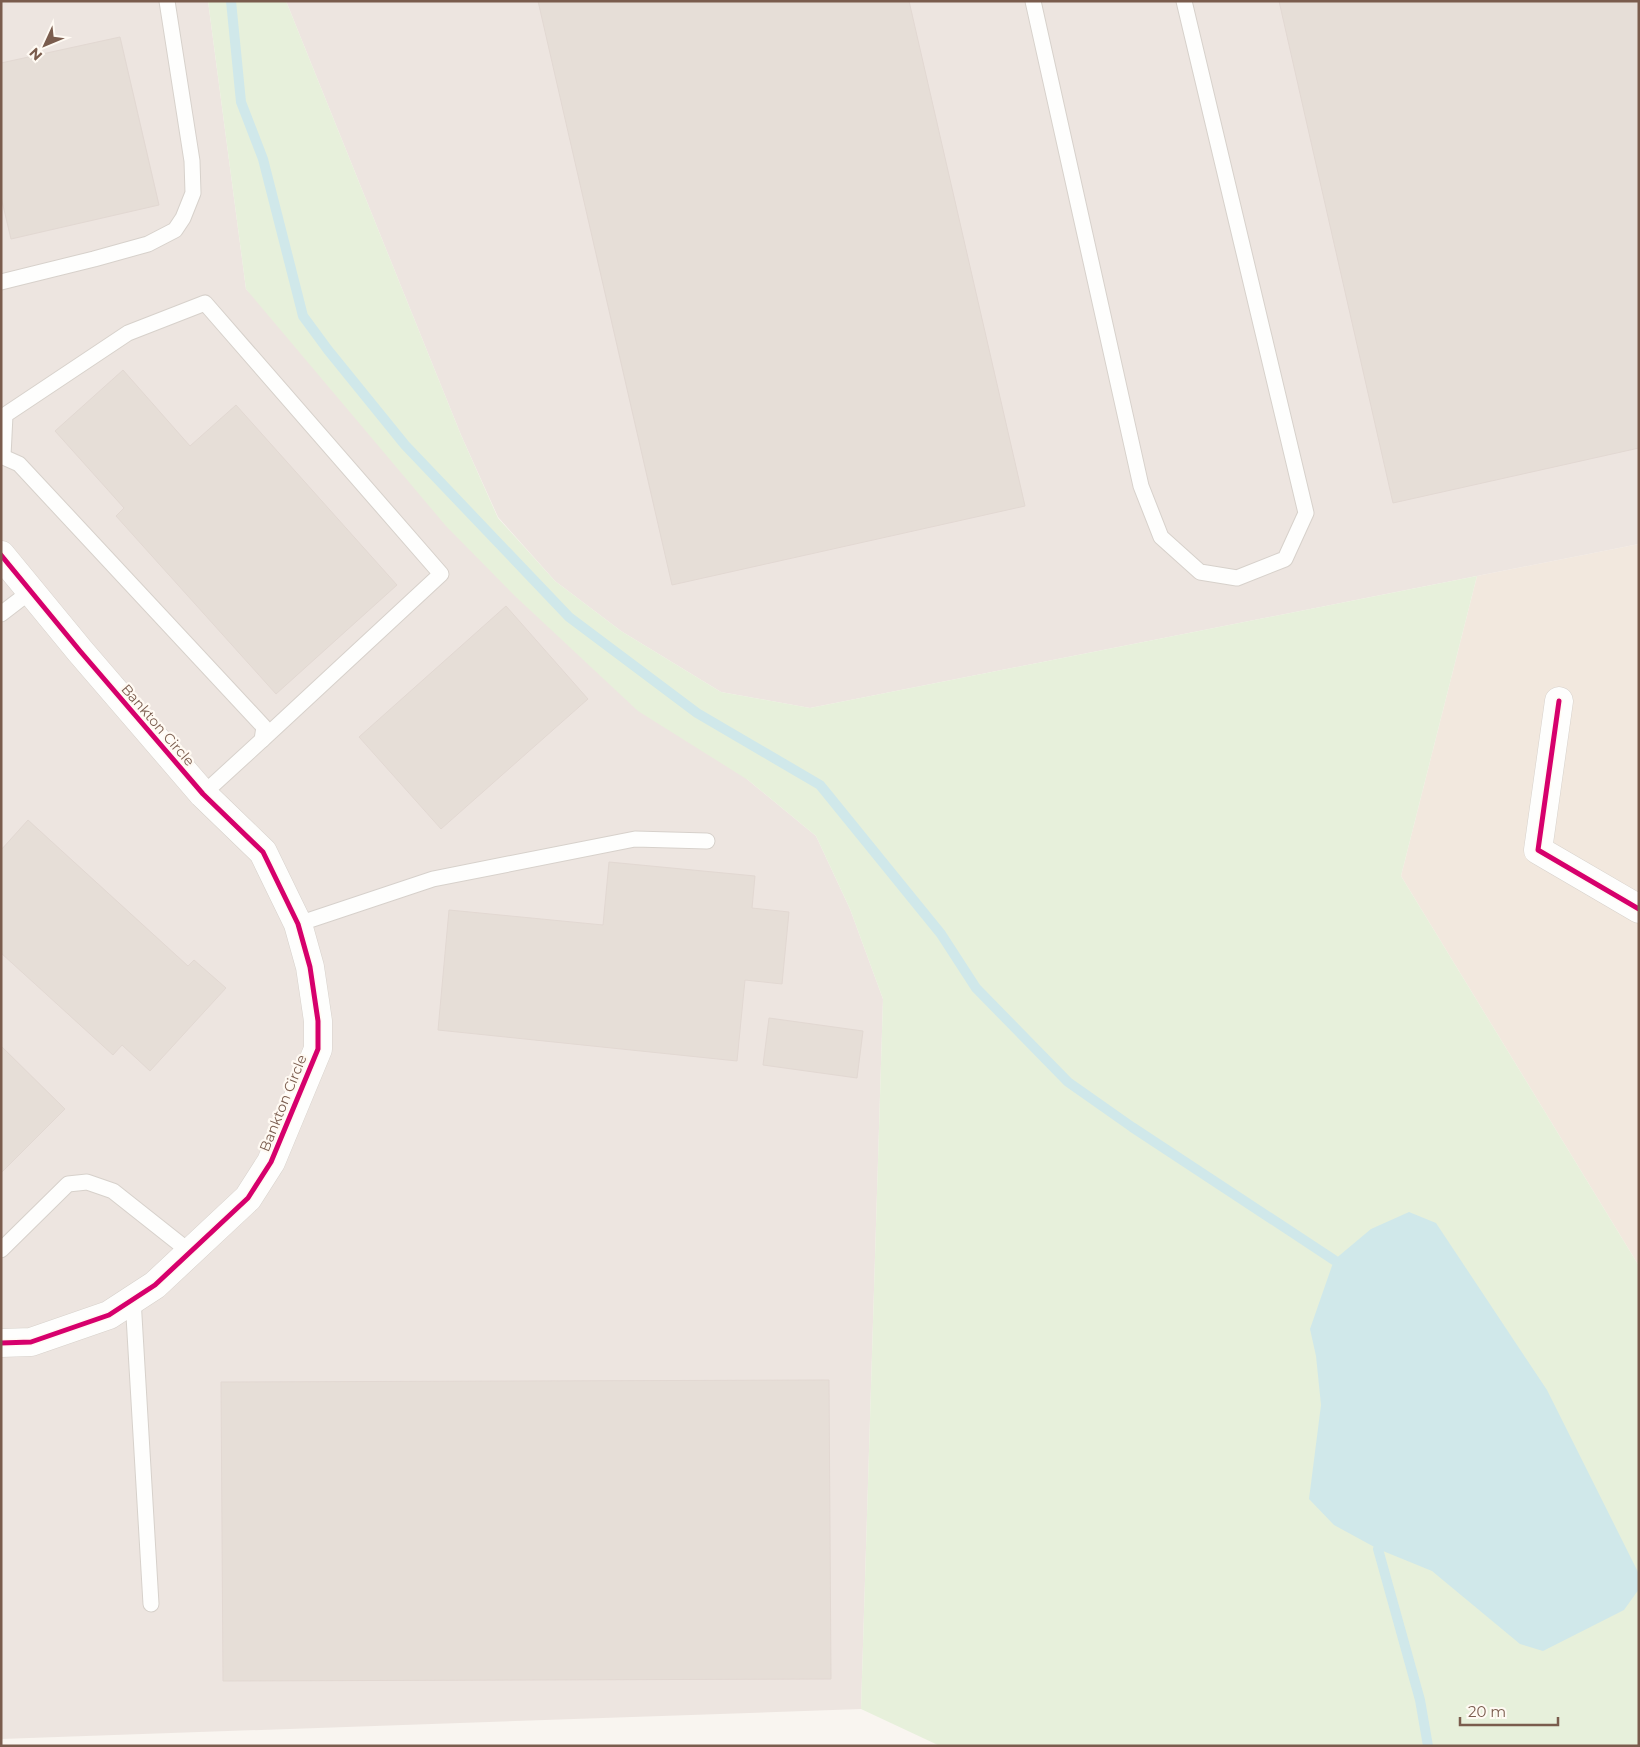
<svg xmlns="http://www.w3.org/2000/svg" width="1640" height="1747" viewBox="0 0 1640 1747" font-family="Montserrat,sans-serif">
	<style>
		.residential { fill: #f2e8de }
		.industrial { fill: #ede5e0 }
		.green { fill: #e7f0db }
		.water { fill: #d0e8ea }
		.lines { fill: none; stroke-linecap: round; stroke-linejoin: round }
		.stream { stroke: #d0e8ea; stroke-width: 10 }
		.building { fill: #e6ded7; stroke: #e2d8d2 }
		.service-casing { stroke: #d7d1cb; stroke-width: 17 }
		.minor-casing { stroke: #d7d1cb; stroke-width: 29 }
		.service { stroke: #fefefd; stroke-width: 15 }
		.minor { stroke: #fefefd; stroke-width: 28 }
		.cycleway-casing { stroke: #fffaf3; stroke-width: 8 }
		.cycleway { stroke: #d6006c; stroke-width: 5 }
		.labels { text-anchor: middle; stroke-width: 4.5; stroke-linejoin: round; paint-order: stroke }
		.street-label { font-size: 14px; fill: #7a5c4d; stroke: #fffaf3 }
	</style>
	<rect width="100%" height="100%" fill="#f9f5f0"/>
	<path class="residential" d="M 1639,544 L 1639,1266 L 1401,876 L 1477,576 Z"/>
	<g class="industrial">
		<path d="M 1,1 L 208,1 L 246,289 L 748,780 L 816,836 L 850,909 L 883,999 L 861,1709 L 1,1739 Z"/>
		<path d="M 286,1 L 1639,1 L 1639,544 L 810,708 L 721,692 L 621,631 L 555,581 L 498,517 L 461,435 Z"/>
	</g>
	<path class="green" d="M 208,1 L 286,1 L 461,435 L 498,518 L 555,581 L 621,631 L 721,692 L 810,708 L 1477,576 L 1401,876 L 1639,1266 L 1639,1746 L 940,1746 L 861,1709 L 883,999 L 850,909 L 816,836 L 748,780 L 638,711 L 515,596 L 446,526 L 246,289 Z"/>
	<path class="water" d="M 1409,1212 L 1436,1223 L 1547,1390 L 1639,1574 L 1639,1589 L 1624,1610 L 1543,1651 L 1520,1644 L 1432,1571 L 1378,1549 L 1334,1525 L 1309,1499 L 1321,1405 L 1316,1356 L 1310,1329 L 1334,1260 L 1371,1229 Z"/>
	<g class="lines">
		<g class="stream">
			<path d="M 231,1 L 241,102 L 263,159 L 303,316 L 328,350 L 405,445 L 569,617 L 697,713 L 820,785 L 941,934 L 976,988 L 1068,1082 L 1132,1127 L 1334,1260"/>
			<path d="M 1378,1549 L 1420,1700 L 1428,1746"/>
		</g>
	</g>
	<g class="building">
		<path d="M 538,1 L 909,1 L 1025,506 L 672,585 Z"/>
		<path d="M 1279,1 L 1639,1 L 1639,448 L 1393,503 Z"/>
		<path d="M 120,37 L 159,205 L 11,239 L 1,197 L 1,63 Z"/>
		<path d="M 123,370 L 190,446 L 236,405 L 397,585 L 276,694 L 116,516 L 124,508 L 55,431 Z"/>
		<path d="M 506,606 L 588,699 L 441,829 L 359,737 Z"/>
		<path d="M 28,820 L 188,966 L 194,960 L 226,988 L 150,1071 L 122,1045 L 113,1055 L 1,953 L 1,850 Z"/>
		<path d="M 609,862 L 755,876 L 752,908 L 789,912 L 782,984 L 745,980 L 737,1061 L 438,1030 L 449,910 L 603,925 Z"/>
		<path d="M 769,1018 L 863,1031 L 857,1078 L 763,1065 Z"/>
		<path d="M 1,1046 L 65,1109 L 1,1173 Z"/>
		<path d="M 829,1380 L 831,1679 L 223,1681 L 221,1382 Z"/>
	</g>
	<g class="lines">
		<defs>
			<g id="service">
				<path d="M 1033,1 L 1141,486 L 1161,537 L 1200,572 L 1237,578 L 1285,559 L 1306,513 L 1184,1"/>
				<path d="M 1,282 L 94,259 L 148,244 L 175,230 L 183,218 L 193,193 L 192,161 L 167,1"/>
				<path d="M 1,456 L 19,464 L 264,727 L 262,740 L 203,794"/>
				<path d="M 3,456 L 5,415 L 128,333 L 205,303 L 441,574 L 262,740"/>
				<path d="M 1,614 L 31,591"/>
				<path d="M 298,924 L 433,879 L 635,839 L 707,841"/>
				<path d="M 1,1250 L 68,1184 L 87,1182 L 113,1191 L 190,1252"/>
				<path d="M 133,1299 L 151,1604"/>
			</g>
			<g id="minor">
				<path d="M 1,555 L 80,651 L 203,794 L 263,852 L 298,924 L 310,967 L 318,1021 L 318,1049 L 271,1162 L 248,1198 L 155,1285 L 109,1315 L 31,1342 L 1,1343"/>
				<path d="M 1559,701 L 1538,850 L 1639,909"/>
			</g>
		</defs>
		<use href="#service" class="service-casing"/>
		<use href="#minor" class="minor-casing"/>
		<use href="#service" class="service"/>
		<use href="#minor" class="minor"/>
		<defs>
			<g id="cycleway">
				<path d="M 1,555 L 80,651 L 203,794 L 263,852 L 298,924 L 310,967 L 318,1021 L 318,1049 L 271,1162 L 248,1198 L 155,1285 L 109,1315 L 31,1342 L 1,1343"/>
				<path d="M 1559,701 L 1538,850 L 1639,909"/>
			</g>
		</defs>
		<use href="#cycleway" class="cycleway-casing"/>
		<use href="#cycleway" class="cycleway"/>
	</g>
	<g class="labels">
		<g class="street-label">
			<text transform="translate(158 725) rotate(49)" y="5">Bankton Circle</text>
			<text transform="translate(283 1103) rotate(-68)" y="5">Bankton Circle</text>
		</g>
	</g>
	<rect width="1640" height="1747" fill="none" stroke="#7a5c4d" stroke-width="5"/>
	<g transform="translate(45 45) rotate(226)" stroke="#fffaf3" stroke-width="4" paint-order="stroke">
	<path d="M0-4L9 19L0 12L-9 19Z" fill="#7a5c4d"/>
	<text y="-8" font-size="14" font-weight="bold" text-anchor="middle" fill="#7a5c4d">N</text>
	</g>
	<path d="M1460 1717v8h98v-8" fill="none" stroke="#7a5c4d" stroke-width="2.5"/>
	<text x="1468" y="1717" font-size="15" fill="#7a5c4d" stroke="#fffaf3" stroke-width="4" paint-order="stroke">20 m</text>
</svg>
